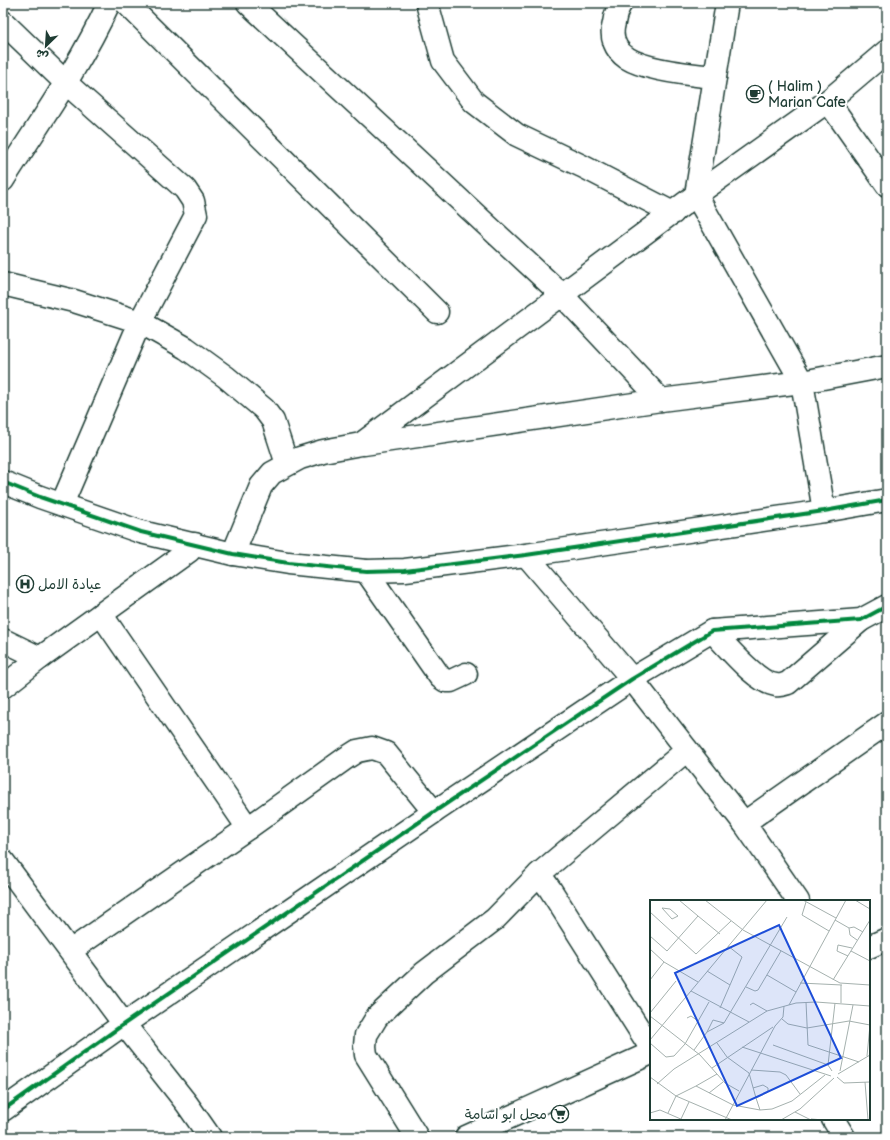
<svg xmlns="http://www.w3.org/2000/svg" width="890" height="1140" viewBox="0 0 890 1140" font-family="'Balsamiq Sans','Playpen Sans Arabic',sans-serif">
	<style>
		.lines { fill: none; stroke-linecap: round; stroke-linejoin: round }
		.street-casing { stroke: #1f3d34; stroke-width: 25 }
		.secondary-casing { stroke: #1f3d34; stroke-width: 25 }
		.street { stroke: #fff; stroke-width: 22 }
		.secondary { stroke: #fff; stroke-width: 22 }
		.cycleway-casing { stroke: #fff; stroke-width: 6 }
		.cycleway { stroke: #00873e; stroke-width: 4 }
		.labels { text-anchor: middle; stroke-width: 4; stroke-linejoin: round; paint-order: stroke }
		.poi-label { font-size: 14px; fill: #1f3d34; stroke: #fff; text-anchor: start }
		.inset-road { fill: none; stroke: #a5b1ae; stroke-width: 1 }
		.view { fill: #1d4ed8; fill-opacity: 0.15; stroke: #1d4ed8; stroke-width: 2 }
		.inset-edge { fill: none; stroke: #1f3d34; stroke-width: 2 }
	</style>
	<rect width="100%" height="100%" fill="#fff"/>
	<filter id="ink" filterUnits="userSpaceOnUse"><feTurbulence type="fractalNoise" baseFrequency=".025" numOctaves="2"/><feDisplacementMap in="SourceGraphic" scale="8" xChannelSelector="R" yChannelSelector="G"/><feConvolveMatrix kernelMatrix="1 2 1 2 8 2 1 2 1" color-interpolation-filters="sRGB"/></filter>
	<g filter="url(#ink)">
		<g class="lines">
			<defs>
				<g id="street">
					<path d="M 126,3 L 437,312"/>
					<path d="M 248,3 L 562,295 L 661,400"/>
					<path d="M 427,3 L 443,61 L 474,102 L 517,135 L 582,166 L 673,213"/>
					<path d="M 621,3 C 617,9 615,16 614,23 C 610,37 615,50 627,58 C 646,70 693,75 715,77"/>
					<path d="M 727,3 L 696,195 L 802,382 L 824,511"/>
					<path d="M 3,22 L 66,83 L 185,189 L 193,201 L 196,215 L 140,322 L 62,504"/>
					<path d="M 828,101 L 887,185"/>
					<path d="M 3,180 C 40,122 80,66 109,3"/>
					<path d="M 3,284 L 74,301 L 140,322 L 186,348 L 226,377 L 264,409 L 273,421 L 287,464"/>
					<path d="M 364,444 L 661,400 L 802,382 L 887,366"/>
					<path d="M 233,554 L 261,486 L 272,473 L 300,458 L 323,451 L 361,444 L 696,195 L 828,101 L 887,51"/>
					<path d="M 526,555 L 632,679 L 744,823 L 798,901"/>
					<path d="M 366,571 L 440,677 L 446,681 L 451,681 L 466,674"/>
					<path d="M 101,614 L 248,828"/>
					<path d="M 712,631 C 726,645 756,683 776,685 C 780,686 785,684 788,683 L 861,620"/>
					<path d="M 3,640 L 40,658"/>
					<path d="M 3,687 L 40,658 L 189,551 L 195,544"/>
					<path d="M 744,823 L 887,723"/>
					<path d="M 539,874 L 687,750"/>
					<path d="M 70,951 L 248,828 L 346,758 L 357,751 L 372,748 L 386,753 L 434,812"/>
					<path d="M 3,1110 L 124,1024 L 434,812 L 632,679 L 712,631 L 861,620 L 887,606"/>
					<path d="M 833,1119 L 844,1137"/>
					<path d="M 417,1137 L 366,1055 L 365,1046 L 366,1035 L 377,1017 L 424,973 L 495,919 L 539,874 L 550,889 L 651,1048"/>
				</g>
				<g id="secondary">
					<path d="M 3,482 L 40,497 L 141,532 L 233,554 L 288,563 L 366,571 L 405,570 L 526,555 L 824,511 L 887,500"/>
					<path d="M 3,861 L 124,1024 L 187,1104 L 210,1137"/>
					<path d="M 869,947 L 887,939"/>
					<path d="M 466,1137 L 651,1053"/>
				</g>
			</defs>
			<use href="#street" class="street-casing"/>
			<use href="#secondary" class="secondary-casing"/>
			<use href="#street" class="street"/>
			<use href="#secondary" class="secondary"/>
			<defs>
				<g id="cycleway">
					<path d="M 3,482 L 40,497 L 141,532 L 233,554 L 288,563 L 366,571 L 405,570 L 526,555 L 824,511 L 887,500"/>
					<path d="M 3,1110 L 124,1024 L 434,812 L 632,679 L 712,631 L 861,620 L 887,606"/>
				</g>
			</defs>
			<use href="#cycleway" class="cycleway-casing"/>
			<use href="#cycleway" class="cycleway"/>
		</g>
	</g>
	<defs>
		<symbol id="cafe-ring" viewBox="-11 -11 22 22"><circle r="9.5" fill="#fff" stroke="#1f3d34" stroke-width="1.5"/><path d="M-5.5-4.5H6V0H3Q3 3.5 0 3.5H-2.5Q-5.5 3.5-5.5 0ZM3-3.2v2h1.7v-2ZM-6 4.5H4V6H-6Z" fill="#1f3d34"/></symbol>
		<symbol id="hospital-ring" viewBox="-11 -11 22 22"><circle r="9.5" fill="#fff" stroke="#1f3d34" stroke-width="1.5"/><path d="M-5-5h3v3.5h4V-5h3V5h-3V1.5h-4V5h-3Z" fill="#1f3d34"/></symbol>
		<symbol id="supermarket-ring" viewBox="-11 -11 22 22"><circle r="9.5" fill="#fff" stroke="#1f3d34" stroke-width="1.5"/><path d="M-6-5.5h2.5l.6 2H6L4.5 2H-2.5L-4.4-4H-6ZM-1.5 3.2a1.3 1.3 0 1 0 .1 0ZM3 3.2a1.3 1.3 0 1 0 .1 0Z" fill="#1f3d34"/></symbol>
	</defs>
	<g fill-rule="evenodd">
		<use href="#cafe-ring" x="745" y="84" width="20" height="20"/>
		<use href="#hospital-ring" x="15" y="574" width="20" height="20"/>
		<use href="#supermarket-ring" x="550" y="1104" width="20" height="20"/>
	</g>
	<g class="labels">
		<g class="poi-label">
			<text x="768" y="91">( Halim )<tspan x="768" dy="16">Marian Cafe</tspan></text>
			<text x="38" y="589">عيادة الامل</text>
			<text x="547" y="1119" text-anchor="end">محل ابو اسامة</text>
		</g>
	</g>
	<g transform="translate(650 900)">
		<rect width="220" height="220" fill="#fff"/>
		<path class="inset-road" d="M 29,0 L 48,16M 55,0 L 93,30 L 190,83 L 220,85M 153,0 L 186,18M 205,0 L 220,9M 156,2 L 152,15 L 179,31M 12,8 L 20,9 L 28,16 L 22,19 ZM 0,12 L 46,54 L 81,21M 185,20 L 199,28M 0,36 L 17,51 L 48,16 L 70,34M 207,40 L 200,35 L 199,28 L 204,27 L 213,32M 0,49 L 14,62 L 48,82M 201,51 L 220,61M 198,56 L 187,51 L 188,45 L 202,48M 57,71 L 80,85 L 92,57 L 78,46M 117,75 L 146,92M 0,80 L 14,62M 183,80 L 220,20M 150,83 L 192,85M 96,87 L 105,91 L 108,90 L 131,51M 41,91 L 99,122M 156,102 L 158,145 L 209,162M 191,103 L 191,85M 100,105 L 103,103 L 117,111M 139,105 L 196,0M 70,108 L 80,85M 0,113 L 26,81M 0,116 L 50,155 L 75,183 L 89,191M 37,118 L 41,116 L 48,121M 132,119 L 138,124 L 157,128 L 199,121 L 220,125M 57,132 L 63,120 L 74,123M 0,140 L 117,0M 0,143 L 16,157 L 24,156 L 35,144 L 59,102M 67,143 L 77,157 L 99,173 L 106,198M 123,145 L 178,165 L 182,171M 92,147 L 181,176M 44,150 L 57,132 L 74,123 L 137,17M 217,156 L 220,125M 178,165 L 185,103M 62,168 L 123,127M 101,170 L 130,172 L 136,175 L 150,194M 190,171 L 203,105M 188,174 L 220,155M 0,177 L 26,196 L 82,220M 187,177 L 194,183 L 220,182M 215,182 L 218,220M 7,184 L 24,169 L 117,111 L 146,103 L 166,102 L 220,106M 46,186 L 67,174M 103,188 L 113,185 L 118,188 L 118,192 L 106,198 L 110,210M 59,193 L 73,182M 145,212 L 161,220M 0,213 L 10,210 L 33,220M 18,213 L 26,196 L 46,186 L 83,205 L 110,210 L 122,209 L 142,201 L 175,175M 31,219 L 39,202M 161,219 L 174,220M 75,220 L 125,126 L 133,117 L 134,106M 131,220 L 150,209 L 184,178"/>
		<path class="view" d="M 129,25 L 191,158 L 87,206 L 25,73 Z"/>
		<rect width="220" height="220" class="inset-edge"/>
	</g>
	<rect width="890" height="1140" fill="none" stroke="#fff" stroke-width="16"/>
	<rect x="8" y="8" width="874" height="1124" fill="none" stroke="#1f3d34" stroke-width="1.5" filter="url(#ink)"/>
	<g transform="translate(46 46) rotate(205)" stroke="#ffffff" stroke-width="3" paint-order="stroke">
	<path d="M0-3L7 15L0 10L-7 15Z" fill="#1f3d34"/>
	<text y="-6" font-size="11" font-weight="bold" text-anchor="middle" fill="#1f3d34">ش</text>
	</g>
</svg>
